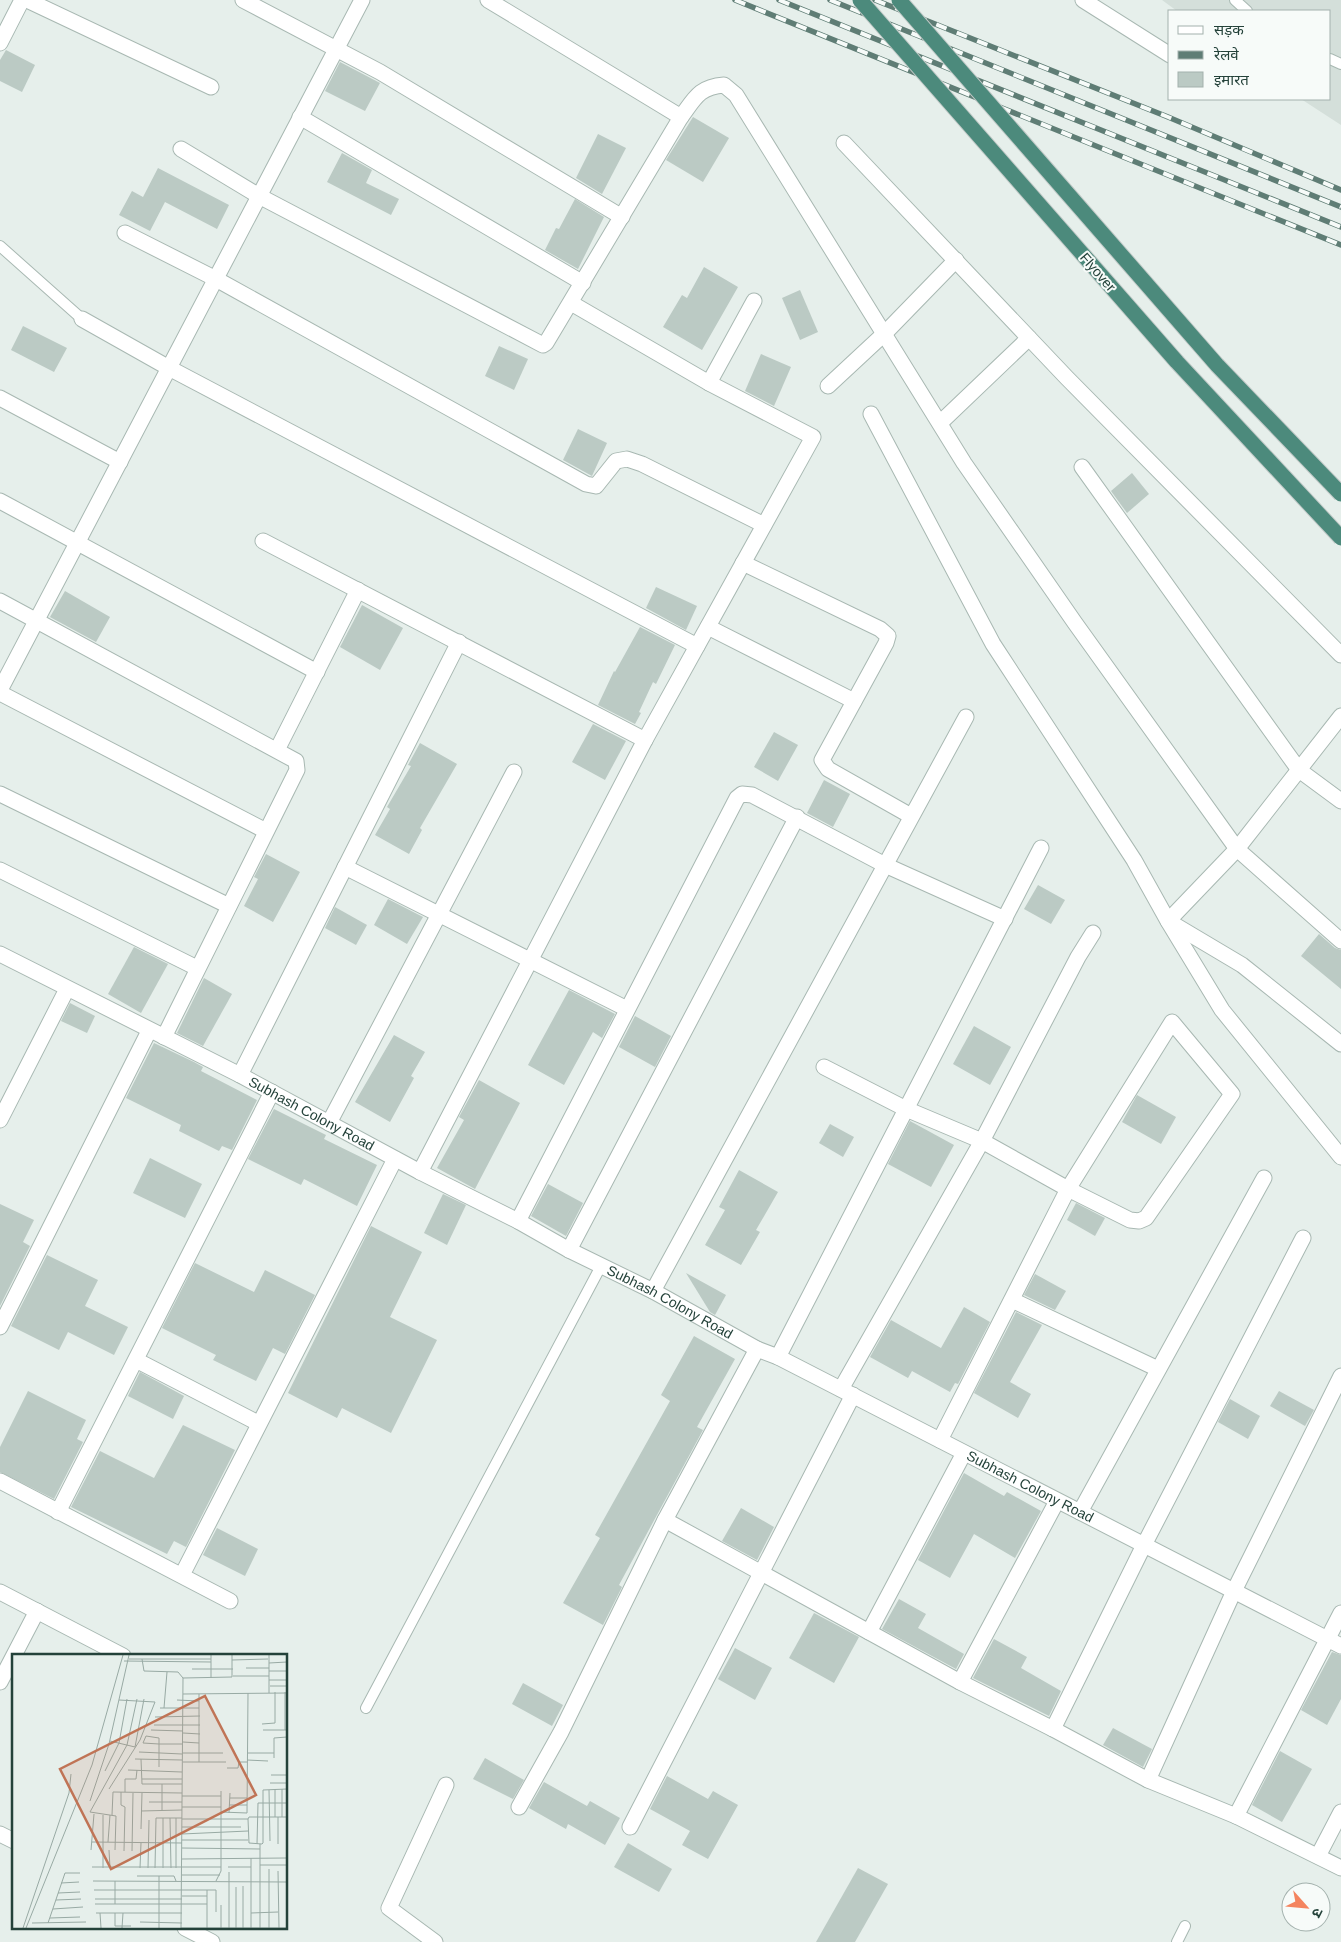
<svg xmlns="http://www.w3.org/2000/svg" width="1341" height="1942" viewBox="0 0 1341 1942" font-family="Arial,'Noto Sans Devanagari',sans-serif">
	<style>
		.built { fill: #d4dfda }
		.building { fill: #bbcac4 }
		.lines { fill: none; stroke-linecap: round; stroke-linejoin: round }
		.service-casing { stroke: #a8b8b2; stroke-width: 12 }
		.minor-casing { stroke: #a8b8b2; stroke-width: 17 }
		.service { stroke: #fff; stroke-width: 10 }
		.minor { stroke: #fff; stroke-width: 15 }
		.rail-casing { stroke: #5f7d75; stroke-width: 5.5 }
		.rail { stroke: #f7fbf9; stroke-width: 4; stroke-dasharray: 11; stroke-linecap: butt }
		.trunk-bridge-casing { stroke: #c2cac8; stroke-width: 17; stroke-linecap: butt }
		.trunk-bridge { stroke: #4c8a7c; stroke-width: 15 }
		.labels { text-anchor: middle; stroke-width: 4; stroke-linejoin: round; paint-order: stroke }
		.street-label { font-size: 14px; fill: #24423a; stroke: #f7fbf9 }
		.inset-road { fill: none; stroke: #98aaa4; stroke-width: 1 }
		.view { fill: #c07456; fill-opacity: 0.15; stroke: #c07456; stroke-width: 2.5 }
		.inset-edge { fill: none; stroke: #24423a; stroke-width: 2.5 }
	</style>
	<rect width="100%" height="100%" fill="#e6efeb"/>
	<path class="built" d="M 1162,0 L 1341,0 L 1341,125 L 1301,99 L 1330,99 L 1330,11 L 1177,11 Z"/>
	<g class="building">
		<path d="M 6,50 L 35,65 L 22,92 L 0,81 L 0,60 Z"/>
		<path d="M 340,62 L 380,83 L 365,111 L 325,91 Z"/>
		<path d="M 693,117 L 729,138 L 703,182 L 666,160 Z"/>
		<path d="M 598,134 L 626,148 L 602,194 L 576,178 Z"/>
		<path d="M 342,153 L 372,170 L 366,183 L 399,199 L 391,215 L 327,182 Z"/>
		<path d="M 158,168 L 229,205 L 217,229 L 165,202 L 150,231 L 119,215 L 132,191 L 143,197 Z"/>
		<path d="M 575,199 L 604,217 L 578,269 L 545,250 L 556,228 L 559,229 Z"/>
		<path d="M 704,267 L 738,287 L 702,350 L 663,327 L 682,295 L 687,298 Z"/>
		<path d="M 800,290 L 818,332 L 800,340 L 782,298 Z"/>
		<path d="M 23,326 L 67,348 L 54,372 L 11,350 Z"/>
		<path d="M 499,346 L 528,359 L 514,390 L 485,376 Z"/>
		<path d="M 761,354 L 791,367 L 774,406 L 745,391 Z"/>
		<path d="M 578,429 L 607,443 L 592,476 L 563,460 Z"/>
		<path d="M 1132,473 L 1149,494 L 1127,513 L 1111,491 Z"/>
		<path d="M 656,587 L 697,606 L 686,630 L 646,608 Z"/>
		<path d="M 65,591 L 110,617 L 96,642 L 50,617 Z"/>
		<path d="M 362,605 L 403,628 L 380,670 L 340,647 Z"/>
		<path d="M 640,627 L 675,645 L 656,684 L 653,682 L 639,712 L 641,713 L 635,724 L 598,705 L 614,671 L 615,672 Z"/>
		<path d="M 593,724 L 626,741 L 605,780 L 572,762 Z"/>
		<path d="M 774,732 L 798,745 L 778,781 L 754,767 Z"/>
		<path d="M 420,743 L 457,764 L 420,828 L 422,830 L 409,854 L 375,835 L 390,809 L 387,807 L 411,766 L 408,765 Z"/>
		<path d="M 824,780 L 850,794 L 833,827 L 807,813 Z"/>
		<path d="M 266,854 L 300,872 L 273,922 L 244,906 L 258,879 L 254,877 Z"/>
		<path d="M 1038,885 L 1065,900 L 1051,924 L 1024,909 Z"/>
		<path d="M 388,899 L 423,917 L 407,944 L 374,925 Z"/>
		<path d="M 335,907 L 367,925 L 356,945 L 325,928 Z"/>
		<path d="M 1319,934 L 1335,948 L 1341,950 L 1341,989 L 1301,956 Z"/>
		<path d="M 134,947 L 168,964 L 141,1013 L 108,994 Z"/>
		<path d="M 204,978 L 232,994 L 203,1046 L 177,1033 Z"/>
		<path d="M 569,990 L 615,1014 L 602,1038 L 593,1032 L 564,1085 L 528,1065 Z"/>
		<path d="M 70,1003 L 95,1016 L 87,1033 L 61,1021 Z"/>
		<path d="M 635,1016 L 671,1036 L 655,1067 L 619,1047 Z"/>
		<path d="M 974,1026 L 1011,1047 L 990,1085 L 953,1064 Z"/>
		<path d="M 394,1035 L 425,1052 L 411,1076 L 414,1078 L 390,1122 L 355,1102 Z"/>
		<path d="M 154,1043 L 194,1062 L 203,1067 L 201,1071 L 257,1100 L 232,1150 L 222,1146 L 219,1151 L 179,1131 L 181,1125 L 126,1098 Z"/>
		<path d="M 479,1080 L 520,1103 L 475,1189 L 437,1168 L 464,1120 L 459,1117 Z"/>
		<path d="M 1137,1095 L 1176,1117 L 1161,1144 L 1122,1122 Z"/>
		<path d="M 274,1109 L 326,1135 L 324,1139 L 377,1165 L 357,1206 L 304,1179 L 301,1185 L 248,1159 Z"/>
		<path d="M 910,1121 L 954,1145 L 931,1187 L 888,1164 Z"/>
		<path d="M 830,1124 L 854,1137 L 843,1157 L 819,1143 Z"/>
		<path d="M 150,1158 L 202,1184 L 185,1218 L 133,1193 Z"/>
		<path d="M 739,1170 L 778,1192 L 756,1230 L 760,1232 L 741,1265 L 705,1245 L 725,1210 L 719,1207 Z"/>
		<path d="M 548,1184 L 583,1203 L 566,1236 L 531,1216 Z"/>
		<path d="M 443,1194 L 466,1205 L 447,1245 L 424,1233 Z"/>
		<path d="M 1076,1203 L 1105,1218 L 1095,1236 L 1067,1220 Z"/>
		<path d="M 0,1204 L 34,1220 L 23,1242 L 30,1246 L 0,1306 Z"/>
		<path d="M 371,1226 L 422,1252 L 390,1317 L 437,1340 L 391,1433 L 342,1408 L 337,1418 L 288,1393 Z"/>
		<path d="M 47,1255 L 98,1280 L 85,1306 L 128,1327 L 114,1355 L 68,1332 L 59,1350 L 11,1326 Z"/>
		<path d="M 195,1263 L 254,1292 L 265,1270 L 315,1295 L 285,1354 L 273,1348 L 256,1381 L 213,1360 L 216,1355 L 162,1328 Z"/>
		<path d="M 686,1273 L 726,1295 L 715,1315 L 710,1312 Z"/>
		<path d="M 1035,1274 L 1066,1291 L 1055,1310 L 1024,1295 Z"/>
		<path d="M 964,1307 L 990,1322 L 958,1384 L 955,1383 L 950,1392 L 912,1371 L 908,1378 L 870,1357 L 891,1320 L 941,1348 Z"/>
		<path d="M 1016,1312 L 1042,1325 L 1010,1382 L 1031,1394 L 1018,1418 L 974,1393 Z"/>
		<path d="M 694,1336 L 735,1359 L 697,1427 L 703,1430 L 619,1585 L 622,1587 L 603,1625 L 563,1603 L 600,1538 L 595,1535 L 670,1401 L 661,1395 Z"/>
		<path d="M 140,1372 L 184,1396 L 173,1419 L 128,1396 Z"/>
		<path d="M 28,1391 L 86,1420 L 77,1439 L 83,1442 L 54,1499 L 0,1472 L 0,1447 Z"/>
		<path d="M 1279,1391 L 1314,1410 L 1305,1426 L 1270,1406 Z"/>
		<path d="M 1230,1399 L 1260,1416 L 1248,1439 L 1218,1422 Z"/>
		<path d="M 183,1425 L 235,1450 L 186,1547 L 174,1541 L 167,1554 L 71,1507 L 100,1451 L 154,1478 Z"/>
		<path d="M 964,1473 L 1004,1496 L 1007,1492 L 1041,1511 L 1015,1558 L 974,1534 L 950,1578 L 918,1560 Z"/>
		<path d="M 741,1508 L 774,1527 L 757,1560 L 722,1541 Z"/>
		<path d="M 217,1528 L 258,1549 L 245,1576 L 203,1555 Z"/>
		<path d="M 899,1599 L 926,1614 L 918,1628 L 964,1654 L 956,1669 L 882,1629 Z"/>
		<path d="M 814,1613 L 859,1637 L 834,1683 L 789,1658 Z"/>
		<path d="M 994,1639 L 1027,1657 L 1021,1668 L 1061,1691 L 1049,1716 L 973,1678 Z"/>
		<path d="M 735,1648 L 772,1668 L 755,1700 L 718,1679 Z"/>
		<path d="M 1332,1652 L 1341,1655 L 1341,1699 L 1327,1725 L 1301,1710 Z"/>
		<path d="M 523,1683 L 563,1705 L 552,1726 L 512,1704 Z"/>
		<path d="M 1113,1728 L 1152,1749 L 1143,1767 L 1103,1745 Z"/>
		<path d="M 1280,1751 L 1312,1769 L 1282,1822 L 1252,1805 Z"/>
		<path d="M 485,1758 L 524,1780 L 513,1799 L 473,1779 Z"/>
		<path d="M 667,1776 L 708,1799 L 713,1791 L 738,1805 L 708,1859 L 682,1845 L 690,1831 L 650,1809 Z"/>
		<path d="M 544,1782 L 587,1806 L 590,1801 L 620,1818 L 605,1845 L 568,1824 L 566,1829 L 529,1808 Z"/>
		<path d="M 628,1843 L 672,1869 L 659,1892 L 614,1867 Z"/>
		<path d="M 858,1868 L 888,1884 L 855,1942 L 816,1942 Z"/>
	</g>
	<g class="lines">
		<defs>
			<g id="service">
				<path d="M 1235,0 L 1247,11"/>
				<path d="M 1330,59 L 1341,64"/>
				<path d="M 0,246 L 82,319"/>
				<path d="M 366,1708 L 601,1266"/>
				<path d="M 1177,1942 L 1185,1926"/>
			</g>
			<g id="minor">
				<path d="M 27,0 L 211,87"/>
				<path d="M 243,0 L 380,72 L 622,217"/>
				<path d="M 488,0 L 681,117"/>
				<path d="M 1083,0 L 1170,55"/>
				<path d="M 0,43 L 22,0"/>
				<path d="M 300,117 L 583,283"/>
				<path d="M 844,143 L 1067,378 L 1341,655"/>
				<path d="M 181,149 L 259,196 L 543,345 L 546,343 L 681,117 C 695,98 699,87 724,85 L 736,95 L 964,463 L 1075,623 L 1237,849 L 1341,941"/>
				<path d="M 125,233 L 216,279 L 586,484 L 596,486 L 616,461 L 627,459 L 642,464 L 764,525"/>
				<path d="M 82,319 L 169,368 L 697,646"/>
				<path d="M 709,383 L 754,301"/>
				<path d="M 828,386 L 885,333 L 956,260"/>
				<path d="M 0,398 L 120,462"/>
				<path d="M 871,414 L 993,644 L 1134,860 L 1168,921 L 1222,1010 L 1341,1157"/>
				<path d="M 940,423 L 1029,338"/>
				<path d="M 1082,467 L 1299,770 L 1341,801"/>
				<path d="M 0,501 L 317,672"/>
				<path d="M 263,541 L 645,740"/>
				<path d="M 743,563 L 880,629 L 888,636 L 886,643 L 822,760 L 828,769 L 911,816"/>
				<path d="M 0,601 L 296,761 L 297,770 L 164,1037"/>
				<path d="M 708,627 L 854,701"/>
				<path d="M 0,690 L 362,0"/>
				<path d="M 0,693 L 266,831"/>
				<path d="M 1341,716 L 1237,849 L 1168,921 L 1242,965 L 1341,1044"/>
				<path d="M 277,750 L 358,590"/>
				<path d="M 0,794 L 229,906"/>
				<path d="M 345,867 L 627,1009"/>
				<path d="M 0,870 L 197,968"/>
				<path id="s1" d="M 0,954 L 240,1075 L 420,1172 L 518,1221 L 569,1250 L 653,1291 L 757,1349 L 778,1357 L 1341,1646"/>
				<path d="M 824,1067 L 906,1109 L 982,1141 L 1068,1189 L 1130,1220 L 1139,1221 L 1146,1218 L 1232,1094 L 1172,1022 L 1068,1189 L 940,1440"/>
				<path d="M 240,1075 L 459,642"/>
				<path d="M 0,1120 L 67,989"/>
				<path d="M 329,1123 L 514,772"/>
				<path d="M 420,1172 L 645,740 L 813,437 L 709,383 L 571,303"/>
				<path d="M 518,1221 L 737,798 L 742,794 L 752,795 L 885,865 L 1005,919"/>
				<path d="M 569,1250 L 797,817"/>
				<path d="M 653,1291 L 966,717"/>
				<path d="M 1012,1300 L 1158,1369"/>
				<path d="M 0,1327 L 149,1031"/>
				<path d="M 778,1357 L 1041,848"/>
				<path d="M 136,1360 L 258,1423"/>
				<path d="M 841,1389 L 982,1141 L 1078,957 L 1093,933"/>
				<path d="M 0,1481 L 230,1601"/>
				<path d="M 58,1512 L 272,1092"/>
				<path d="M 1080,1512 L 1264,1178"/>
				<path d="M 665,1520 L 960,1682 L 1053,1729 L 1148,1780 L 1236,1816 L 1341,1868"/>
				<path d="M 182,1575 L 395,1159"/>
				<path d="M 0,1592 L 123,1656"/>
				<path d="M 869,1632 L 964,1453"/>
				<path d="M 0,1682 L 37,1611"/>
				<path d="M 960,1682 L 1057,1501"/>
				<path d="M 1053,1729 L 1144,1545 L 1303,1238"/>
				<path d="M 1148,1780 L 1234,1591 L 1341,1376"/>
				<path d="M 519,1807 L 561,1732 L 665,1520 L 757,1349"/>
				<path d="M 1236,1816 L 1341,1613"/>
				<path d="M 630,1827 L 853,1395"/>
				<path d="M 0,1834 L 14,1841"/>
				<path d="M 1318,1856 L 1341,1812"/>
				<path d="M 185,1928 L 212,1942"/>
				<path d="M 435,1942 L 389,1908 L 446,1785"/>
			</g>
		</defs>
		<use href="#service" class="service-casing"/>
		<use href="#minor" class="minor-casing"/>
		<use href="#service" class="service"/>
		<use href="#minor" class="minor"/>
		<defs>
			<g id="rail">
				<path d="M 735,0 L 1341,245"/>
				<path d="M 779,0 L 1341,227"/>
				<path d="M 830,0 L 1341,207"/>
				<path d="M 875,0 L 1168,117 L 1341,190"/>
			</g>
		</defs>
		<use href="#rail" class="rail-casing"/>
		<use href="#rail" class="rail"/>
		<defs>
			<g id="trunk-bridge">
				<path d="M 860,0 L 1177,362 L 1341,538"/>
				<path d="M 899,0 L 1217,365 L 1341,494"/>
			</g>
		</defs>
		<use href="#trunk-bridge" class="trunk-bridge-casing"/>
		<use href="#trunk-bridge" class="trunk-bridge"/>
	</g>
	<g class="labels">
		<g class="street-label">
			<text transform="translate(1098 272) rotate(49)" y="5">Flyover</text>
			<text dy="5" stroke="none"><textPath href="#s1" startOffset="350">Subhash Colony Road</textPath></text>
			<text dy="5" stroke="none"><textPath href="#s1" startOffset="755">Subhash Colony Road</textPath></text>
			<text dy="5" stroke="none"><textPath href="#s1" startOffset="1160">Subhash Colony Road</textPath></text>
		</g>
	</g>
	<g transform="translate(12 1654)">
		<rect width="275" height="275" fill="#e6efeb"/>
		<path class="inset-road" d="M 199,1 L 199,24M 257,1 L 257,39M 117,5 L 199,5M 130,5 L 132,17 L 166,18 L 171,24 L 169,274M 220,6 L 256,5M 112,7 L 199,8M 257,9 L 275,8M 234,14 L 257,14M 180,15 L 221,15M 257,17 L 275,17M 221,22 L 257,22M 171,24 L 220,23 L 220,1M 257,26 L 275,26M 258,32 L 275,32M 273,38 L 273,76M 171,40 L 275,39M 165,46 L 187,47M 148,54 L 187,54M 152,54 L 155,18M 143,63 L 188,62M 250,70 L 263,69 L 263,38M 142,71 L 188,71M 139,76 L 171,77M 251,76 L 275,76M 171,79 L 188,80M 98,87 L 123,93 L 132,45M 171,88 L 187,89M 127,98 L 170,100M 170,99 L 211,99M 236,99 L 262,99M 262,104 L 262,84 L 275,83M 123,105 L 170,106M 129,105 L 130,130 L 170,130M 235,106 L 256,107M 171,108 L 214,108M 187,108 L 187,40M 147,113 L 147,84 L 134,82 L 131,89 L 147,90 L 170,90M 215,114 L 226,114 L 227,108 L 235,108M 116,116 L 170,118M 93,117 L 107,89 L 115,45M 259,121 L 275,121M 130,125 L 170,125M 258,129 L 275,129M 150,130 L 150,156M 97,135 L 128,86 L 143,48 L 107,46M 270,135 L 270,163M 275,135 L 251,136 L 251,189 L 250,190 L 237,189 L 236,165 L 237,163 L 275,163 L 275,222M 257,136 L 258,187M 109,138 L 109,151 L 113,153 L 112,197M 113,138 L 113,125 L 124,125 L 125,116M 170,142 L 209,142M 218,144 L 235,144M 78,147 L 97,90 L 117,1M 137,148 L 170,148M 217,151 L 235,151M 170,153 L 209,153M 129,157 L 170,156M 209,158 L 235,159 L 236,39M 217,159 L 218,139M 100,161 L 101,138 L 170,139M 263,163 L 263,135M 158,164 L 159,214M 164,164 L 164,214M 170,165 L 236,165M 170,173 L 229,173M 129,175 L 130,139M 170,180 L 236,177M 170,186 L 236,186M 80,188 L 170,189M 96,188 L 98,161M 245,190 L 246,149 L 275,149M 266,190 L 266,163M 170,194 L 248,195M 79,196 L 82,160M 97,196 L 98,214M 103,196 L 104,162 L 78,158 L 115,91 L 125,45M 120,197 L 121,139M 170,205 L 274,204M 248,211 L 274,211M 80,213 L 209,213M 216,213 L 239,213M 91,214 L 91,161M 128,214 L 129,189M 136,214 L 137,166M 143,214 L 144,164 L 170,164M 151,214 L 151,164M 257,215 L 257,274M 266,217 L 267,274M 217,218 L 217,274M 170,221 L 208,221M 125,222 L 162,222 L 164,227M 81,227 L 275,228M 204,227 L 209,217 L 209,137M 49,229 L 67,228M 224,233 L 224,274M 82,236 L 204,236 L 204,258M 46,239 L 68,238M 170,242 L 195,242M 83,245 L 170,245M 44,246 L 69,245M 83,250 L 195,250M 103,250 L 103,227M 209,251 L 209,274M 41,255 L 71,253M 84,259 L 170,259M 88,259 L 89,274M 103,259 L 103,272 L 119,272M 239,259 L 266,258M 38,264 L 68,263M 128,268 L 170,269M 20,269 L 74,268M 36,269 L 53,219 L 68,219M 11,274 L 57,139 L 59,120M 14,274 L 80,111 L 111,1M 110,274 L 111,259M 147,274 L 147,222M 169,274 L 275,274M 195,274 L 195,236M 231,274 L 231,232M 239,274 L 239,204M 248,274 L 248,190"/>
		<path class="view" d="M 193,42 L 244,141 L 99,215 L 48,115 Z"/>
		<rect width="275" height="275" class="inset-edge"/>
	</g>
	<rect x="1168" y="10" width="162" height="90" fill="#f7fbf9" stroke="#a3b1ad"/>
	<rect x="1178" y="26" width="25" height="8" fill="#ffffff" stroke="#a3b1ad"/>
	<text x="1214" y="35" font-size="15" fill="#24423a">सड़क</text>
	<rect x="1178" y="51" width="25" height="8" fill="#5f7d75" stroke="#a3b1ad"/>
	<text x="1214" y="60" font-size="15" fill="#24423a">रेलवे</text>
	<rect x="1178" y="72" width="25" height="15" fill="#bbcac4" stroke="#a3b1ad"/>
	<text x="1214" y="85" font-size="15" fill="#24423a">इमारत</text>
	<g transform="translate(1306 1907) rotate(117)"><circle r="24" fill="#f7fbf9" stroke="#a3b1ad"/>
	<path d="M0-4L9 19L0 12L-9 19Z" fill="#f4845f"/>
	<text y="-8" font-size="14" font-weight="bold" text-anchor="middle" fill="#24423a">उ</text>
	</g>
</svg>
